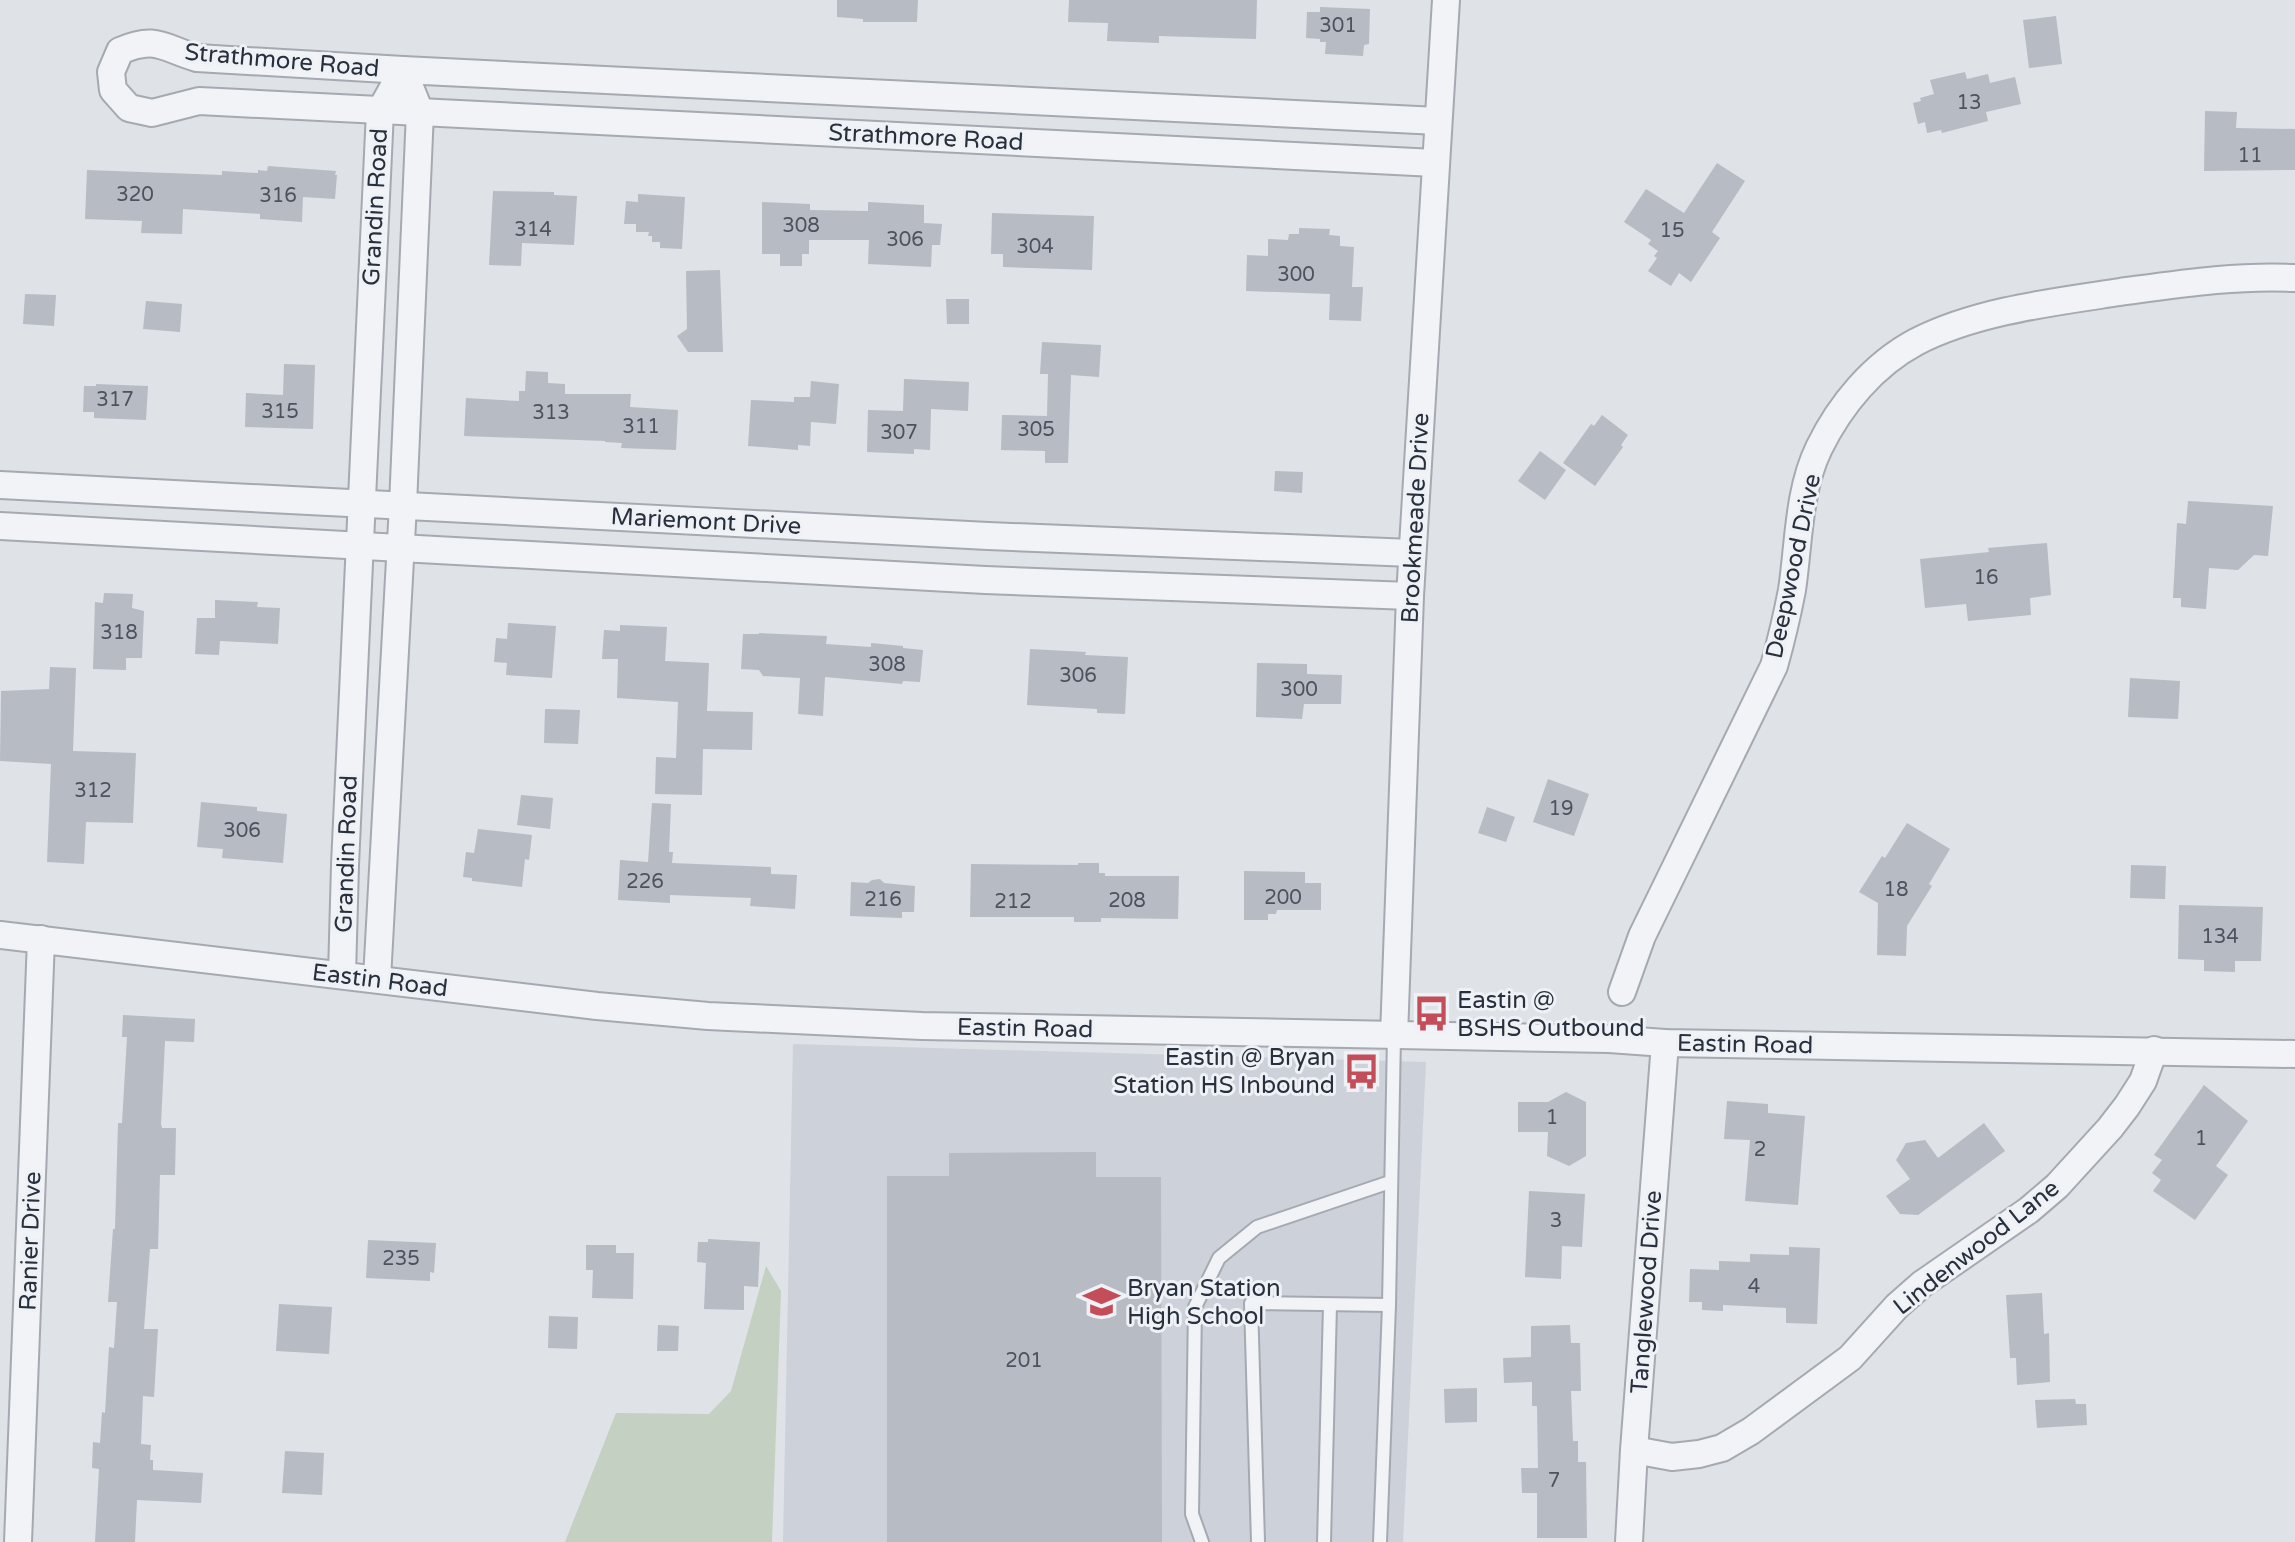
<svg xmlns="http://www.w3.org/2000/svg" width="2295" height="1542" viewBox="0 0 2295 1542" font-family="'Varela Round',sans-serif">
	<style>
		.built { fill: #cdd1d9 }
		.green { fill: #c4d0c1 }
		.building { fill: #b7bbc3 }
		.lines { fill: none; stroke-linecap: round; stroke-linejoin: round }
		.lane-casing { stroke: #a5a9b1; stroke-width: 16 }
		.street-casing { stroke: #a5a9b1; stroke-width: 30 }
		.lane { stroke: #f1f3f6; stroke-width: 12 }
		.street { stroke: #f1f3f6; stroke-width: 26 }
		.labels { text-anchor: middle; stroke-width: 6; stroke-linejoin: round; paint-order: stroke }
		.number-label { font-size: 20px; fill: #4c535e }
		.street-label { font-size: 24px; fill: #29303d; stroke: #eef1f5 }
		.poi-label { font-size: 24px; fill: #29303d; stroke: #eef1f5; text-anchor: start }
	</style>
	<rect width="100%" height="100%" fill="#dfe2e7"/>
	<path class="built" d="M 793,1044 L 1426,1062 L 1403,1542 L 783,1542 Z"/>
	<path class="green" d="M 766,1266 L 781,1291 L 772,1542 L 565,1542 L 616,1413 L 709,1414 L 731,1391 Z"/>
	<g class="building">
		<path d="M 837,0 L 918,0 L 917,22 L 863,22 L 863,19 L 837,17 Z"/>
		<path d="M 1069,0 L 1257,0 L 1256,39 L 1159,36 L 1159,43 L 1107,41 L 1108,23 L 1068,22 Z"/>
		<path d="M 1320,7 L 1370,9 L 1369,44 L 1364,45 L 1363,56 L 1325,54 L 1326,42 L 1320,42 L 1320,39 L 1306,38 L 1307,12 L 1320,12 Z"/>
		<path d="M 2056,16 L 2062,64 L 2029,68 L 2023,20 Z"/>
		<path d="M 1965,72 L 1967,79 L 1988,74 L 1990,83 L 2015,77 L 2021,104 L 1986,112 L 1988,121 L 1942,133 L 1941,130 L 1927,133 L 1925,122 L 1918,124 L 1913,103 L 1921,101 L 1920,98 L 1934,94 L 1930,80 Z"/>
		<path d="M 2205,111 L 2237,112 L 2236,128 L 2295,129 L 2295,170 L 2204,171 Z"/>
		<path d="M 1717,163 L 1745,181 L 1712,232 L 1720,238 L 1691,282 L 1679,273 L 1671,286 L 1648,271 L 1657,258 L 1654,256 L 1658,251 L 1648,244 L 1651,240 L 1624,222 L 1646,189 L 1684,213 Z"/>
		<path d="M 268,166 L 336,171 L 335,175 L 337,175 L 335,199 L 303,197 L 302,222 L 260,219 L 260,214 L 183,209 L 182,234 L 141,233 L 142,221 L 85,219 L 87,170 L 222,175 L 222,171 L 258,173 L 258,170 L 267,171 Z"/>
		<path d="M 493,191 L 554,192 L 554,195 L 577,196 L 574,245 L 522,243 L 521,266 L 489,265 Z"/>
		<path d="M 638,194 L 685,197 L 682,249 L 660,248 L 660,242 L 652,242 L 652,236 L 648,236 L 649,232 L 636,232 L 636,224 L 624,224 L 626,201 L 638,202 Z"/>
		<path d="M 762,202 L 810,204 L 810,210 L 868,211 L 868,202 L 924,205 L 924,223 L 942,224 L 940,245 L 932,245 L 931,267 L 868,264 L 869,240 L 809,240 L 809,254 L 802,254 L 802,266 L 780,266 L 780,254 L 762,254 Z"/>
		<path d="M 992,213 L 1094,216 L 1092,270 L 1003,267 L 1003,254 L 991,254 Z"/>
		<path d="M 1299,228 L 1330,229 L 1329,235 L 1340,236 L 1340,246 L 1354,247 L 1352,287 L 1363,287 L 1361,321 L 1329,320 L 1330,294 L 1246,291 L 1247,255 L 1268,256 L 1268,239 L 1288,240 L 1289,234 L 1299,234 Z"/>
		<path d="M 720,270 L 723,352 L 688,352 L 677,336 L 687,329 L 686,271 Z"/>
		<path d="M 25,294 L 56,295 L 54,326 L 23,324 Z"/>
		<path d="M 946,299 L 969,299 L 969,324 L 947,324 Z"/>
		<path d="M 146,301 L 182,304 L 180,332 L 143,329 Z"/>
		<path d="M 1042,342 L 1101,345 L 1099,377 L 1071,375 L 1068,463 L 1045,463 L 1045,451 L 1001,450 L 1002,415 L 1047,416 L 1048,374 L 1040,374 Z"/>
		<path d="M 284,364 L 315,365 L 313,429 L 245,427 L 246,393 L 283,395 Z"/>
		<path d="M 526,371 L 548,372 L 548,383 L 565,384 L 565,394 L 631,394 L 630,407 L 678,410 L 676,450 L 621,448 L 622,443 L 605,442 L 605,441 L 464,436 L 466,398 L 519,401 L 519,391 L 525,391 Z"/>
		<path d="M 904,379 L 969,382 L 968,411 L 931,409 L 930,450 L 914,449 L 914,454 L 867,452 L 868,410 L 903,411 Z"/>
		<path d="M 811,381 L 839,384 L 836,424 L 811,422 L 810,446 L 798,445 L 798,450 L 748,446 L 751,400 L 794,402 L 794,397 L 810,397 Z"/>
		<path d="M 96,384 L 148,386 L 146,420 L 94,418 L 94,412 L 83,412 L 84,386 L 96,386 Z"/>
		<path d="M 1602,415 L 1628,435 L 1621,445 L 1623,447 L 1595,486 L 1563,463 L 1591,424 L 1594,426 Z"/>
		<path d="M 1540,451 L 1566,470 L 1545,500 L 1518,481 Z"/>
		<path d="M 1275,471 L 1303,472 L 1302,493 L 1274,491 Z"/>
		<path d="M 2188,501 L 2273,506 L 2268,556 L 2254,555 L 2238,570 L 2209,568 L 2206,609 L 2181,607 L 2181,598 L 2173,598 L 2177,523 L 2186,524 Z"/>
		<path d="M 2047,543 L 2051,595 L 2030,598 L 2031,615 L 1968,621 L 1966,604 L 1925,608 L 1920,559 L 1989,552 L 1988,548 Z"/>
		<path d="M 104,593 L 133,594 L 132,608 L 144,611 L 142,658 L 126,658 L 126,670 L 93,669 L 95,602 L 103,603 Z"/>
		<path d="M 215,600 L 258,602 L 257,607 L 280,608 L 278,644 L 220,641 L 219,655 L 195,654 L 197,618 L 215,618 Z"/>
		<path d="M 508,623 L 556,626 L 552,678 L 506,675 L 507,663 L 494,662 L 496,638 L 507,639 Z"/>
		<path d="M 620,625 L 667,627 L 665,661 L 709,663 L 707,711 L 753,712 L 752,750 L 703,749 L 702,795 L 655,794 L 656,757 L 676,758 L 678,702 L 617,698 L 618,659 L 602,659 L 604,630 L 620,631 Z"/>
		<path d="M 759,633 L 827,636 L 826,644 L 871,647 L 871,643 L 903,646 L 903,648 L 923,650 L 920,682 L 903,681 L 902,684 L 825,677 L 823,716 L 798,714 L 800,678 L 763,676 L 759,670 L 741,669 L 743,634 L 759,634 Z"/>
		<path d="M 1030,649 L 1086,652 L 1085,655 L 1128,657 L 1125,714 L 1097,713 L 1097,709 L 1027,705 Z"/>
		<path d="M 1257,663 L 1307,664 L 1307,674 L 1342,675 L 1341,704 L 1304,704 L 1302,719 L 1256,717 Z"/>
		<path d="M 50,667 L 76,668 L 73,751 L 136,753 L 133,823 L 86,822 L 84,864 L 47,862 L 51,764 L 0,761 L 1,691 L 49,689 Z"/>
		<path d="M 2130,678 L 2180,681 L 2178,719 L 2128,717 Z"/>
		<path d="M 545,709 L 580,710 L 578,744 L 544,743 Z"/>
		<path d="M 1548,779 L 1589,794 L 1574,836 L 1533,822 Z"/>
		<path d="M 521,795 L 553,798 L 550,829 L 517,825 Z"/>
		<path d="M 201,802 L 257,807 L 257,811 L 287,814 L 283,863 L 222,858 L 223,849 L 197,847 Z"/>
		<path d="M 652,803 L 671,804 L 669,852 L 673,852 L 672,863 L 771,867 L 771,874 L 797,875 L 795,909 L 750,906 L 751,898 L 670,895 L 670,903 L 618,900 L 620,860 L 648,862 Z"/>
		<path d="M 1487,807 L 1515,817 L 1506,842 L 1478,833 Z"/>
		<path d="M 1907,823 L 1950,849 L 1929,884 L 1932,886 L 1907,926 L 1906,956 L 1877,955 L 1878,903 L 1859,892 L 1882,856 L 1885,858 Z"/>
		<path d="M 478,829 L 532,835 L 529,860 L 525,859 L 522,887 L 472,881 L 472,878 L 463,877 L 466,852 L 474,853 Z"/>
		<path d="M 1078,863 L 1099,863 L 1099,873 L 1105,873 L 1105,876 L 1179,876 L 1178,919 L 1101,918 L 1101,922 L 1074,922 L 1074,917 L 970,917 L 971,864 L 1078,865 Z"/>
		<path d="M 2131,865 L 2166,866 L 2165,899 L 2130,898 Z"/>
		<path d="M 1244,871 L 1305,872 L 1305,883 L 1321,883 L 1321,910 L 1277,910 L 1276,914 L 1268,914 L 1268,920 L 1244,920 Z"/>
		<path d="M 880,879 L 884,883 L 915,886 L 914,912 L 902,912 L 902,918 L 850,916 L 851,882 L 868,883 L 872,880 Z"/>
		<path d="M 2179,905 L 2263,907 L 2261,961 L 2235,961 L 2235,972 L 2204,971 L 2204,960 L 2178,959 Z"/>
		<path d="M 123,1015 L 195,1019 L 194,1042 L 165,1041 L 161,1124 L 162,1128 L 176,1128 L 175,1175 L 160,1175 L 158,1249 L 150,1249 L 144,1329 L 158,1329 L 154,1397 L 143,1396 L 141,1444 L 151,1445 L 150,1460 L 153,1460 L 153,1470 L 203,1473 L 201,1503 L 137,1500 L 135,1542 L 95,1542 L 99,1469 L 92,1468 L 93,1442 L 100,1443 L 102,1412 L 105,1413 L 109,1347 L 114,1348 L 117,1302 L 108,1302 L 113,1229 L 115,1229 L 118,1123 L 122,1123 L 127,1037 L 122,1037 Z"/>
		<path d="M 2204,1085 L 2248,1121 L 2216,1166 L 2228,1175 L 2195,1220 L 2153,1191 L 2161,1180 L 2152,1173 L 2162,1160 L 2154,1155 Z"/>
		<path d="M 1566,1092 L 1586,1102 L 1586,1156 L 1569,1166 L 1547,1156 L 1548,1132 L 1518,1132 L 1518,1102 L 1548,1102 Z"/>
		<path d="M 1727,1101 L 1768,1104 L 1768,1113 L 1805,1116 L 1798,1205 L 1745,1201 L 1750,1140 L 1724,1139 Z"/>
		<path d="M 1984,1123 L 2005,1151 L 1918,1215 L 1900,1214 L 1886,1196 L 1910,1179 L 1896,1160 L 1906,1143 L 1925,1140 L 1938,1158 Z"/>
		<path d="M 1096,1152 L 1096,1177 L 1161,1177 L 1162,1542 L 887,1542 L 887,1176 L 949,1176 L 949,1153 Z"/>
		<path d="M 1529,1191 L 1585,1194 L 1582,1247 L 1562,1246 L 1561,1279 L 1525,1277 Z"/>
		<path d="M 708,1239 L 760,1242 L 758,1287 L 744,1286 L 744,1310 L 704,1309 L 706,1263 L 697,1262 L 698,1242 L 708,1242 Z"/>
		<path d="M 368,1240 L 436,1243 L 434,1273 L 430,1272 L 430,1281 L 366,1278 Z"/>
		<path d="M 586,1245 L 616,1245 L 616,1253 L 634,1253 L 633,1299 L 592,1298 L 593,1270 L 586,1270 Z"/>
		<path d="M 1789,1247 L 1820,1248 L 1817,1324 L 1786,1323 L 1786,1308 L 1723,1305 L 1723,1311 L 1702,1310 L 1702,1302 L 1689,1302 L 1690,1269 L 1719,1270 L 1719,1261 L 1750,1262 L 1750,1254 L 1789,1255 Z"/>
		<path d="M 2042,1293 L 2044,1334 L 2049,1333 L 2050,1382 L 2017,1385 L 2016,1358 L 2010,1358 L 2006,1295 Z"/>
		<path d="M 279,1304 L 332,1307 L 329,1354 L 276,1351 Z"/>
		<path d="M 549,1316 L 578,1317 L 577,1349 L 548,1348 Z"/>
		<path d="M 658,1325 L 679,1326 L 678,1351 L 657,1351 Z"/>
		<path d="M 1570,1325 L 1571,1343 L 1580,1343 L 1581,1391 L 1571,1391 L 1573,1441 L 1578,1441 L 1578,1462 L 1586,1462 L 1587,1538 L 1537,1538 L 1537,1493 L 1522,1493 L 1521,1468 L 1538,1468 L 1537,1406 L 1532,1406 L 1532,1382 L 1504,1383 L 1503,1358 L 1531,1357 L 1531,1326 Z"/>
		<path d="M 1477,1388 L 1477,1422 L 1445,1423 L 1444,1389 Z"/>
		<path d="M 2075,1399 L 2076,1404 L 2086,1404 L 2087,1425 L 2037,1428 L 2035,1400 Z"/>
		<path d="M 285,1451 L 324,1453 L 322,1495 L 282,1493 Z"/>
	</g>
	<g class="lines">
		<defs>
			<g id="lane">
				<path d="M 1202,1542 L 1192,1514 L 1195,1307 L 1219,1258 L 1257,1227 L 1390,1182"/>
				<path d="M 1258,1542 L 1251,1303 L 1389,1305"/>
				<path d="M 1324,1542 L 1330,1305"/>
				<path d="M 1380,1542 L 1389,1305 L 1394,1036"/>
			</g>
			<g id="street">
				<path d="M 1435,163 L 199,101 L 152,113 L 129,108 L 113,90 L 111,72 L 120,51 C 156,35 163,48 197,58 L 403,70 L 1438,121"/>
				<path d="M 0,485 L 988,536 L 1412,553"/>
				<path d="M 0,526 L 985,580 L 1410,596"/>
				<path d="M 0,935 L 597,1006 L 708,1016 L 922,1026 L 1609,1039 L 1665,1043 L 2295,1054"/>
				<path d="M 342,975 L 345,865 L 380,111 L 403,70"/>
				<path d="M 377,979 L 403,505 L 420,112 L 403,70"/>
				<path d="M 1622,992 L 1642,936 L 1774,666 C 1781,641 1787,616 1792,590 C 1799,543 1798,491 1819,448 C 1840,405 1873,365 1916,342 C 1976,311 2054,302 2120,292 C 2179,284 2236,275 2295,278"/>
				<path d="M 1394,1036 L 1410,596 L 1446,0"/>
				<path d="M 1634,1450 L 1672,1457 L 1699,1454 L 1722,1448 L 1751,1431 L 1850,1358 L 1897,1306 L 1922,1284 L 2029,1210 L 2057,1186 L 2110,1128 L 2127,1106 L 2143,1081 L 2154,1050"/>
				<path d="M 18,1542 L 41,939"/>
				<path d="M 1629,1542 L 1634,1450 L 1665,1043"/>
			</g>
		</defs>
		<use href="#lane" class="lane-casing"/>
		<use href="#street" class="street-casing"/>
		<use href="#lane" class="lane"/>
		<use href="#street" class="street"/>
	</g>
	<defs>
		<symbol id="bus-bare" viewBox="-9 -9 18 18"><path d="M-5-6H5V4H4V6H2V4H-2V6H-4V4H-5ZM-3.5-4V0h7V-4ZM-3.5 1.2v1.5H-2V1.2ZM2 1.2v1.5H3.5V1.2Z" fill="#c34e5a" stroke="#eef1f5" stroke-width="2.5" paint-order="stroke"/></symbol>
		<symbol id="school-bare" viewBox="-9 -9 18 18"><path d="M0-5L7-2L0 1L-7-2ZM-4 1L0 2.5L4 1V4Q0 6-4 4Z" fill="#c34e5a" stroke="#eef1f5" stroke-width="2.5" paint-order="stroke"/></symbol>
	</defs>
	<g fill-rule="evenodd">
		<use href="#bus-bare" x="1406" y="988" width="51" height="51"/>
		<use href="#bus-bare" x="1336" y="1046" width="51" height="51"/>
		<use href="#school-bare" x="1076" y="1276" width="51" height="51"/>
	</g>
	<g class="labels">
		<g class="number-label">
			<text x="1338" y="32">301</text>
			<text x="1969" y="109">13</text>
			<text x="2250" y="162">11</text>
			<text x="135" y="201">320</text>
			<text x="278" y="202">316</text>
			<text x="801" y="232">308</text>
			<text x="533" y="236">314</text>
			<text x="1672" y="237">15</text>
			<text x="905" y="246">306</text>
			<text x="1035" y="253">304</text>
			<text x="1296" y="281">300</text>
			<text x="115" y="406">317</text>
			<text x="280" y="418">315</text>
			<text x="551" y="419">313</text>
			<text x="641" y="433">311</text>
			<text x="1036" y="436">305</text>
			<text x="899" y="439">307</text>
			<text x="1986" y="584">16</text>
			<text x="119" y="639">318</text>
			<text x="887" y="671">308</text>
			<text x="1078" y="682">306</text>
			<text x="1299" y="696">300</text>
			<text x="93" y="797">312</text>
			<text x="1561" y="815">19</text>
			<text x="242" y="837">306</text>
			<text x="645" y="888">226</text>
			<text x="1896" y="896">18</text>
			<text x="1283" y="904">200</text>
			<text x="883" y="906">216</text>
			<text x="1127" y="907">208</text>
			<text x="1013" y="908">212</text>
			<text x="2220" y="943">134</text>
			<text x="1552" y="1124">1</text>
			<text x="2201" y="1145">1</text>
			<text x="1760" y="1156">2</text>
			<text x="1556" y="1227">3</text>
			<text x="401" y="1265">235</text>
			<text x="1754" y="1293">4</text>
			<text x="1024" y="1367">201</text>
			<text x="1554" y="1487">7</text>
		</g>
		<g class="street-label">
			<text transform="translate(282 60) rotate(5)" y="8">Strathmore Road</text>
			<text transform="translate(926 137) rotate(3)" y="8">Strathmore Road</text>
			<text transform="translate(375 207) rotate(-87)" y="8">Grandin Road</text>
			<text transform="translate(1415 518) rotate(-87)" y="8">Brookmeade Drive</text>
			<text transform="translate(706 521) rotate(3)" y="8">Mariemont Drive</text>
			<text transform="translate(1793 566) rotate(-78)" y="8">Deepwood Drive</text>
			<text transform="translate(346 854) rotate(-88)" y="8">Grandin Road</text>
			<text transform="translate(380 980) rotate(7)" y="8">Eastin Road</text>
			<text transform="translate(1025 1028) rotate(1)" y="8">Eastin Road</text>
			<text transform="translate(1745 1044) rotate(1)" y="8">Eastin Road</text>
			<text transform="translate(30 1241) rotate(-88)" y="8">Ranier Drive</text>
			<text transform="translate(1976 1247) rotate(-38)" y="8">Lindenwood Lane</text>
			<text transform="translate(1646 1292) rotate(-86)" y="8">Tanglewood Drive</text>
		</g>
		<g class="poi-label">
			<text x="1457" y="1008">Eastin @<tspan x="1457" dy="28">BSHS Outbound</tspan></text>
			<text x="1335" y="1065" text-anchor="end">Eastin @ Bryan<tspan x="1335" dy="28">Station HS Inbound</tspan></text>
			<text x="1127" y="1296">Bryan Station<tspan x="1127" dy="28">High School</tspan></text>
		</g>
	</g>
</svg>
